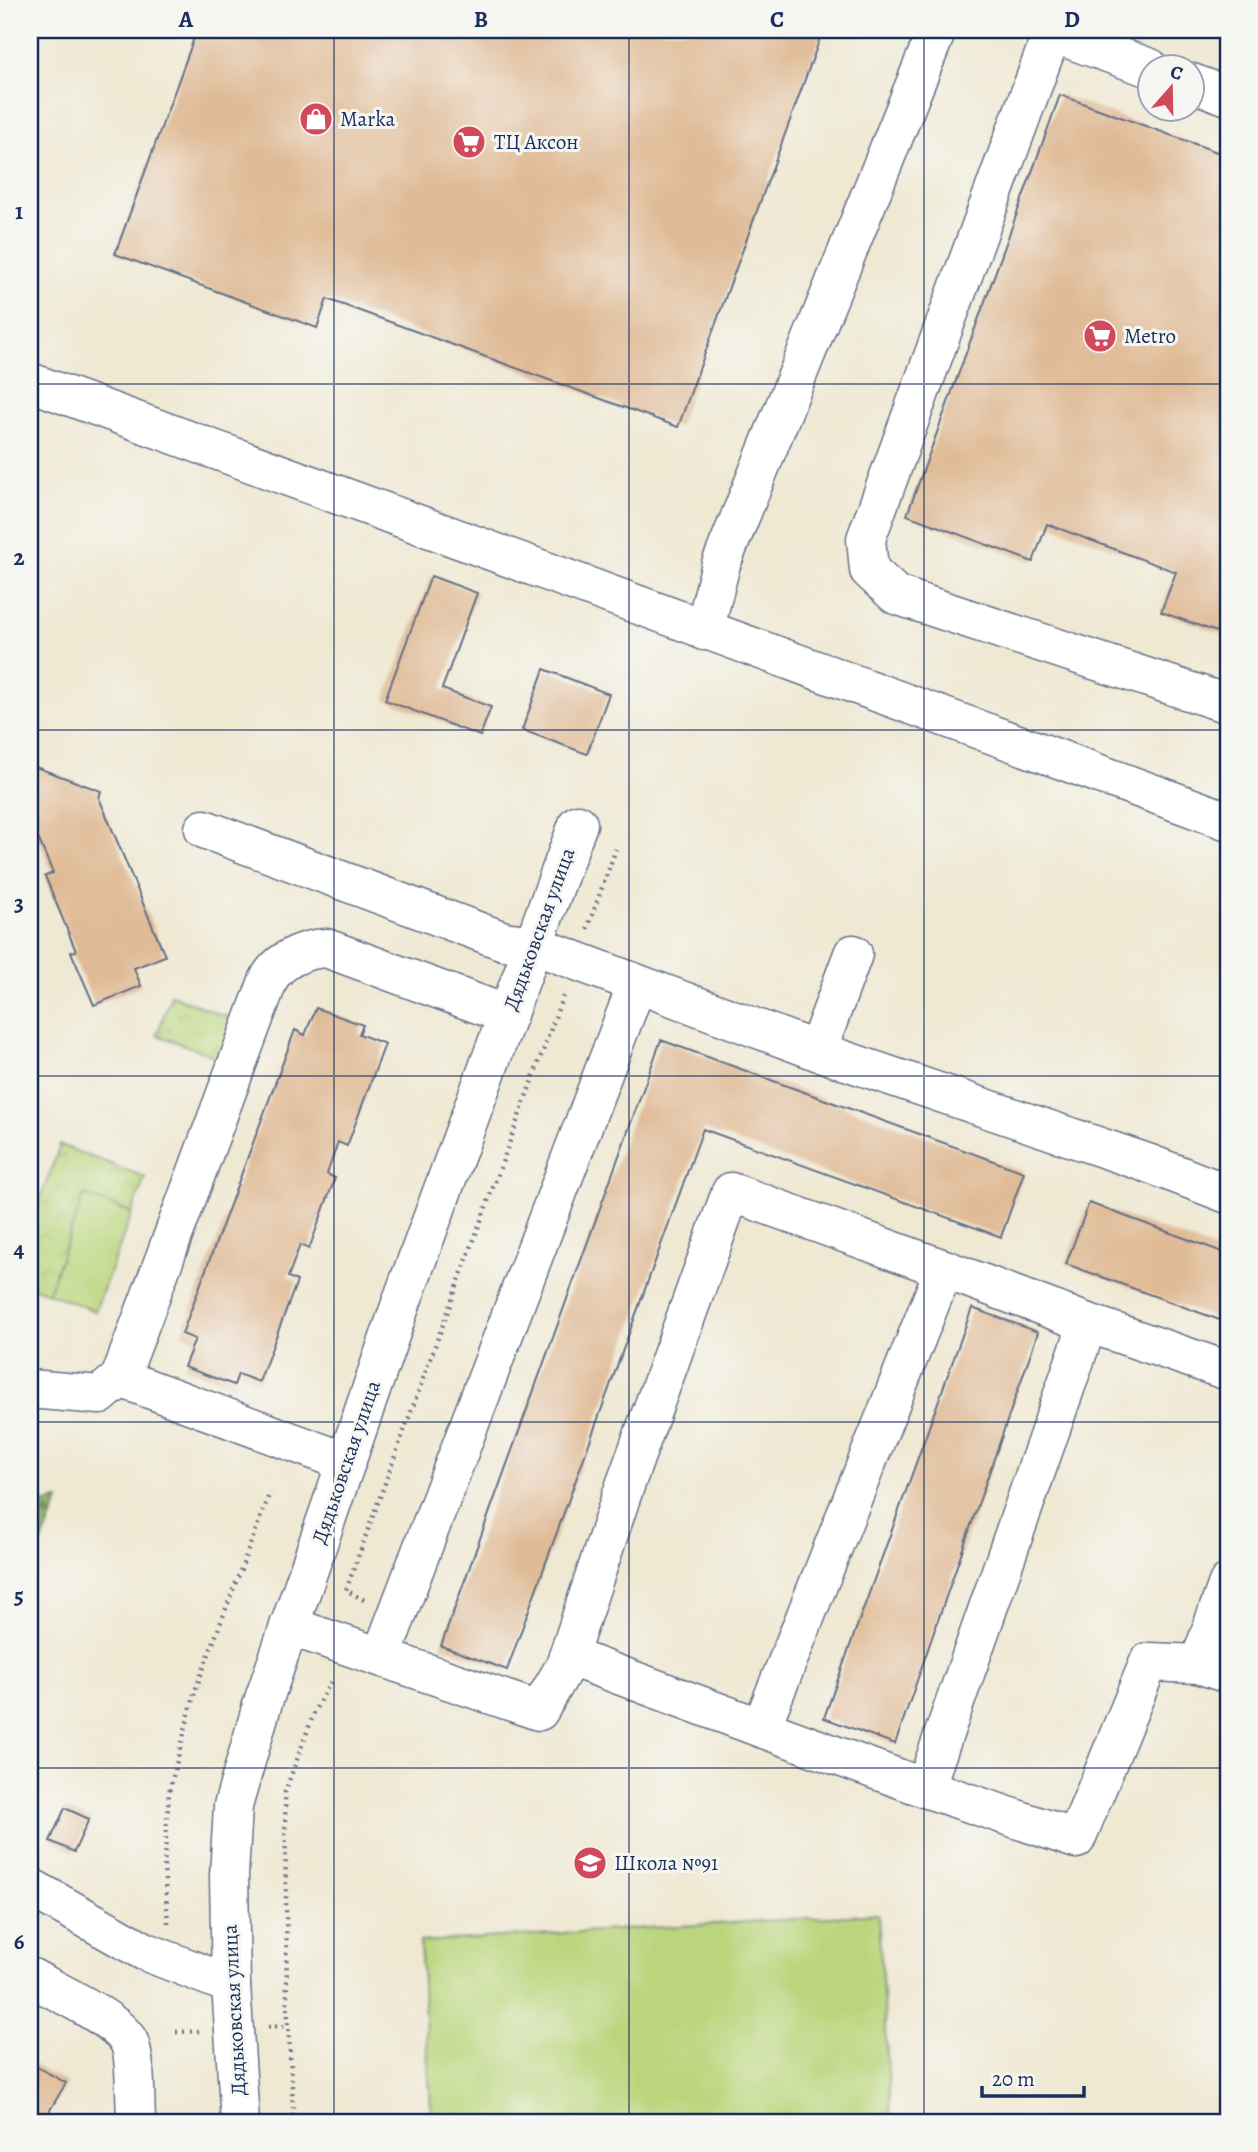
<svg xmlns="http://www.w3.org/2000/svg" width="1258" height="2152" viewBox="0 0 1258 2152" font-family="Alegreya,serif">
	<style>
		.forest { fill: url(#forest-firs); stroke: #577264; stroke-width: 2 }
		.park { fill: url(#park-crowns); stroke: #6a826c; stroke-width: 2 }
		.pitch { fill: #bad57b; stroke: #6a826c; stroke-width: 2 }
		.building { fill: #e0bb97 }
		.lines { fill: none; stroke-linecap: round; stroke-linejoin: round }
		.minor-casing { stroke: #657087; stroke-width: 41 }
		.path { stroke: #657087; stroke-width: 4.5; stroke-dasharray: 2 5; stroke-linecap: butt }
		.minor { stroke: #fff; stroke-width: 38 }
		.grid { fill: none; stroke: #1b2f5e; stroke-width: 2; stroke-opacity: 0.55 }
		.labels { text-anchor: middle; stroke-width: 6; stroke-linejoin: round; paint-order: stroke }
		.poi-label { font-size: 21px; fill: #1b2f5e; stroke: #f6f6f2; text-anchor: start }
		.street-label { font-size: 21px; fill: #1b2f5e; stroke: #f6f6f2 }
		.neatline { fill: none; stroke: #1b2f5e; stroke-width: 2.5 }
		.grid-label { font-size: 23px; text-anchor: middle; font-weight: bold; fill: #1b2f5e }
	</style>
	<defs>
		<pattern id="forest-firs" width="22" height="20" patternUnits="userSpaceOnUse" patternTransform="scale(1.75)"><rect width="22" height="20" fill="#93b66b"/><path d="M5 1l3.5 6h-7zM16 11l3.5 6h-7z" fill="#77945b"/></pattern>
		<pattern id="park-crowns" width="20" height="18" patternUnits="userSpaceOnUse" patternTransform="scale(1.75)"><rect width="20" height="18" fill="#bad57b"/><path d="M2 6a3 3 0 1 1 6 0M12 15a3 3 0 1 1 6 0" fill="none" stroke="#9fb76d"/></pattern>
	</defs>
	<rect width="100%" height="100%" fill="#f6f6f2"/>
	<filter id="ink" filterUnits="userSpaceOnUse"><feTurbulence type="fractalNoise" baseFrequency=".0143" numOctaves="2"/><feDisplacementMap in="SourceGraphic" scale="14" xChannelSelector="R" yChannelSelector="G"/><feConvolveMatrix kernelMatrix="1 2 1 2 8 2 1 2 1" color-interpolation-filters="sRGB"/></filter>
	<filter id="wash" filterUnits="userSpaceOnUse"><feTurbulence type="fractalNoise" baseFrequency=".00686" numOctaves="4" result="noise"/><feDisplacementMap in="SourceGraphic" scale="28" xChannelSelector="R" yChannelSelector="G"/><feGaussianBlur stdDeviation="1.57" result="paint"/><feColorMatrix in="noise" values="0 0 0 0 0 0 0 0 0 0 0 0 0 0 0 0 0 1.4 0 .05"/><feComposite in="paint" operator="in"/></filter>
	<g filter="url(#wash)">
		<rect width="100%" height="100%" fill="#efe8d2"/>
		<path class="forest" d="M 59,1500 L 30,1572 L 30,1507 Z"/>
		<g class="park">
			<path d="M 171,995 L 233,1019 L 219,1058 L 157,1035 Z"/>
			<path d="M 60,1145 L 145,1177 L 132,1213 L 84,1196 L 48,1293 L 30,1286 L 30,1227 Z"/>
		</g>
		<g class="pitch">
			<path d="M 84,1195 L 132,1213 L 95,1311 L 48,1293 Z"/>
			<path d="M 878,1914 L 891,2122 L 432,2122 L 420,1942 Z"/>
		</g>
		<g id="blocks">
			<g class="building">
				<path d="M 197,30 L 823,30 L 678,427 L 327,299 L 317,328 L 115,254 Z"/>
				<path d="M 1060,95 L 1228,156 L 1228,636 L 1161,612 L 1176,572 L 1047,524 L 1033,562 L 907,515 Z"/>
				<path d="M 431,576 L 477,593 L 442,689 L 491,707 L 480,736 L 385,700 Z"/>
				<path d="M 544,669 L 609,694 L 587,754 L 522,730 Z"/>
				<path d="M 30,765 L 101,791 L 99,798 L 165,956 L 134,968 L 141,986 L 94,1005 L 71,952 L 76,951 L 45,876 L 53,873 L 39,840 L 30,837 Z"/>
				<path d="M 316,1008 L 363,1025 L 359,1034 L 385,1044 L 347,1146 L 338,1142 L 327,1174 L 335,1178 L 309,1249 L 300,1245 L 288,1277 L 297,1281 L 259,1382 L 238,1374 L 234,1385 L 184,1367 L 195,1339 L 182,1334 L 295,1030 L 305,1035 Z"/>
				<path d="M 661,1040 L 1024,1172 L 1001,1237 L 703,1129 L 507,1670 L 441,1646 Z"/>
				<path d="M 1089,1203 L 1228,1254 L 1228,1323 L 1066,1264 Z"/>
				<path d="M 972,1308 L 1038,1332 L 895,1744 L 824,1718 Z"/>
				<path d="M 65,1808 L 89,1819 L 74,1852 L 50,1841 Z"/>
				<path d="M 30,2063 L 66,2083 L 43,2122 L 30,2122 Z"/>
			</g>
		</g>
	</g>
	<g filter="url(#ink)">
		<use href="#blocks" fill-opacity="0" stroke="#657087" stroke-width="2"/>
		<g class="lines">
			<defs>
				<g id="minor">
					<path d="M 1053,30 L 1052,33 L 1150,68"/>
					<path d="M 1052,33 L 866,539 L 869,570 L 896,595 L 1228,704"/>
					<path d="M 1192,83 L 1228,96"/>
					<path d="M 30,382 L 1228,821"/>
					<path d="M 704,631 L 721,564 L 937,30"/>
					<path d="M 204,829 L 504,941 L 534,945 L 817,1051"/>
					<path d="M 853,954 L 817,1051 L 1150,1164 L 1228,1194"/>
					<path d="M 30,1389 L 100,1395 L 120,1378"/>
					<path d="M 346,1462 L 120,1378 L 268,981 C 277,961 303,949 326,948 L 508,1015"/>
					<path d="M 1228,1583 L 1199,1664 L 1228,1674"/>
					<path d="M 289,1626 L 539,1711 L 565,1666 L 622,1494 L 731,1192 L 944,1269"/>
					<path d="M 568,1656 L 761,1728"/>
					<path d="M 381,1657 L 637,984"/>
					<path d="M 1199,1664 L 1149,1662 L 1076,1839 L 925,1788 L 761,1728 L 944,1269 L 1088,1323 L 1228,1371"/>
					<path d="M 925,1788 L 1088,1323"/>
					<path d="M 30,1887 L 144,1951 L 231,1985"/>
					<path d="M 30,1977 C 55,1991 116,2018 129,2042 C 136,2056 135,2104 136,2122"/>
					<path d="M 240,2122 L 231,1985 L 229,1876 L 233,1806 L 263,1702 L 404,1295 L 578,824"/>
				</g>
			</defs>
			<use href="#minor" class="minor-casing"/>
			<g class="path">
				<path d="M 587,929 L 616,849"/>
				<path d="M 364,1600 L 346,1590 L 564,993"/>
				<path d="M 168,1923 L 164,1868 L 169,1792 L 195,1691 L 270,1492"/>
				<path d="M 268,2027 L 288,2026"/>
				<path d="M 176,2032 L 200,2031"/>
				<path d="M 294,2122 L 287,2004 L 285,1792 L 315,1710 L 333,1678"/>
			</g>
			<use href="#minor" class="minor"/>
		</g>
	</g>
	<path class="grid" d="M 334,30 L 334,2122M 629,30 L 629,2122M 924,30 L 924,2122M 30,384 L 1228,384M 30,730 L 1228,730M 30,1076 L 1228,1076M 30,1422 L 1228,1422M 30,1768 L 1228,1768"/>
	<defs>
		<symbol id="shop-disc" viewBox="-11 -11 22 22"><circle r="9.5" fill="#d1495b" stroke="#f6f6f2"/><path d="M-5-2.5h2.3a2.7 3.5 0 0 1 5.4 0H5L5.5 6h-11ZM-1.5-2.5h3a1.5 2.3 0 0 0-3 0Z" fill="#fff"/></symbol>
		<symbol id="supermarket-disc" viewBox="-11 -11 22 22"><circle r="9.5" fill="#d1495b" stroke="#f6f6f2"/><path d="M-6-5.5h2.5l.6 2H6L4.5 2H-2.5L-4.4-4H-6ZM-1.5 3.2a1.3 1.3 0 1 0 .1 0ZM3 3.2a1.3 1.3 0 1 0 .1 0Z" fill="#fff"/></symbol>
		<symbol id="school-disc" viewBox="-11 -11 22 22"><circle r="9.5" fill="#d1495b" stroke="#f6f6f2"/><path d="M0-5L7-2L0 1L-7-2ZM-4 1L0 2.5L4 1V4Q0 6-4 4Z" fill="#fff"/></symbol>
	</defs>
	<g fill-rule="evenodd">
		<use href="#shop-disc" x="297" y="100" width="38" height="38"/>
		<use href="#supermarket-disc" x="450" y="123" width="38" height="38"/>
		<use href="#supermarket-disc" x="1081" y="317" width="38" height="38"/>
		<use href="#school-disc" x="571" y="1844" width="38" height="38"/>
	</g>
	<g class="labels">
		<g class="poi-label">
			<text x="340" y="126">Marka</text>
			<text x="494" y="149">ТЦ Аксон</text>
			<text x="1124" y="343">Metro</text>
			<text x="614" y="1870">Школа №91</text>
		</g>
		<g class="street-label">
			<text transform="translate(539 929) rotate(-70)" y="7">Дядьковская улица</text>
			<text transform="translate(346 1462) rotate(-71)" y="7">Дядьковская улица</text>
			<text transform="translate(234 2010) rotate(-93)" y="7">Дядьковская улица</text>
		</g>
	</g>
	<rect width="1258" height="2152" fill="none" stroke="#f6f6f2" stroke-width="77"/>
	<g transform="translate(1171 88) rotate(20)"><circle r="33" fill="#f6f6f2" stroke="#9ea6b7" stroke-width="2"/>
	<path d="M0-5L12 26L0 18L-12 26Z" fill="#d1495b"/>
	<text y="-10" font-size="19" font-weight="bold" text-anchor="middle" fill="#1b2f5e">С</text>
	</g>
	<path d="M982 2086v10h102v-10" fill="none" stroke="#1b2f5e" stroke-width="3.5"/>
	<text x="992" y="2086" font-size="21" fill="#1b2f5e" stroke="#f6f6f2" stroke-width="5" paint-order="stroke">20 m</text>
	<rect x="38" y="38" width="1182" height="2076" class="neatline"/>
	<g class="grid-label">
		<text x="186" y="27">A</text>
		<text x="481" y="27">B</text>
		<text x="777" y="27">C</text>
		<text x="1072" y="27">D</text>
		<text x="19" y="219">1</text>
		<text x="19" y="565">2</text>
		<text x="19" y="911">3</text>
		<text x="19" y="1257">4</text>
		<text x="19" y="1603">5</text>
		<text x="19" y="1949">6</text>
	</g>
</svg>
